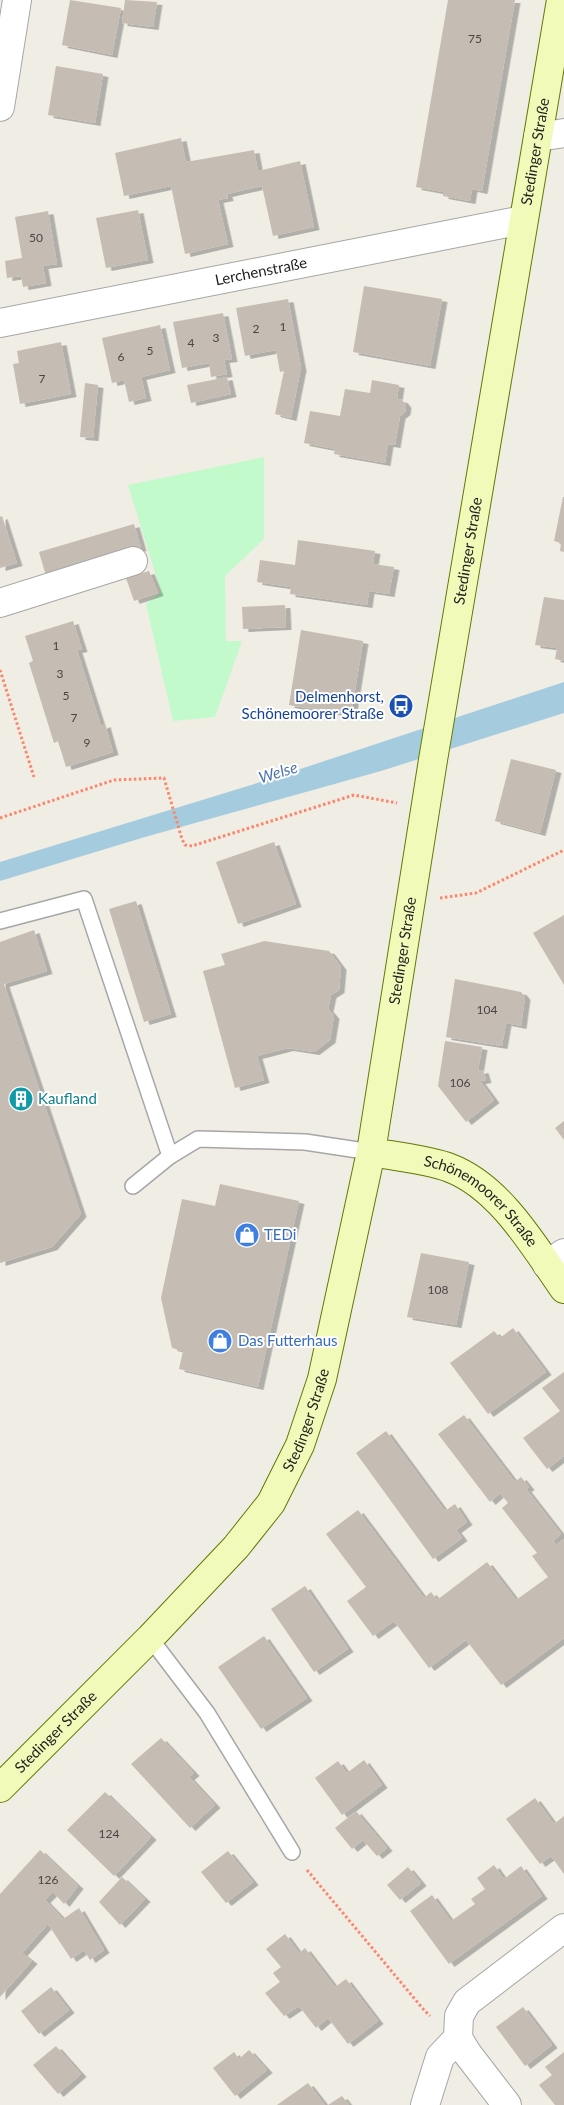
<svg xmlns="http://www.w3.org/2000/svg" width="564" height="2105" viewBox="0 0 564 2105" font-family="Lato,sans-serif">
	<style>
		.park { fill: #c2facb }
		.water { fill: #a5ccde }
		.building { fill: #c5bcb4; filter: url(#shadow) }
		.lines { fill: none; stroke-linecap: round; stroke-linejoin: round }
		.lane-casing { stroke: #a6a6a6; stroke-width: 18 }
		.street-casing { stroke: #a6a6a6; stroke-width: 30 }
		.secondary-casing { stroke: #627903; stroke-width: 30 }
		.path { stroke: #fc866b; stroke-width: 3; stroke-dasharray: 2.5 2.5; stroke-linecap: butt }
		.lane { stroke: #fff; stroke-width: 15 }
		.street { stroke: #fff; stroke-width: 28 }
		.secondary { stroke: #f2fab9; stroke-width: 28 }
		.labels { text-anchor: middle; stroke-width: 4; stroke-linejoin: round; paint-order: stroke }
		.number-label { font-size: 12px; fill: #484644 }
		.street-label { font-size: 15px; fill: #1f1f1f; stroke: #fff }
		.transit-label { font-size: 15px; fill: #164399; stroke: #fff; text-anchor: end }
		.culture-label { font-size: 15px; fill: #0d838f; stroke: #fff; text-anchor: start }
		.shop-label { font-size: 15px; fill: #366cbe; stroke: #fff; text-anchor: start }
		.water-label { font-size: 16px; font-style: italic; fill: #4a74b1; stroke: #fff }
	</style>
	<defs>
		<filter id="shadow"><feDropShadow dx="5.5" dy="3" stdDeviation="0" flood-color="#0004"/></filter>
	</defs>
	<rect width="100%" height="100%" fill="#f0ede5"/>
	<path class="park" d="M 264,457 L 264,539 L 225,576 L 226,641 L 242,641 L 215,717 L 173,721 L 146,604 L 161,592 L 128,485 Z"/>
	<path class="water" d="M 564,682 L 564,713 L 381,771 L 145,837 L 0,881 L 0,862 L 267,780 Z"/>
	<g class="building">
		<path d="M 70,0 L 121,8 L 112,55 L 62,45 Z"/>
		<path d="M 125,0 L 157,2 L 153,27 L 122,23 Z"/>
		<path d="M 448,0 L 515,0 L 482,191 L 472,189 L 470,201 L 443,196 L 443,192 L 416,187 Z"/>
		<path d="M 56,66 L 103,74 L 95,123 L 48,115 Z"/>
		<path d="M 181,138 L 186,162 L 254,150 L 258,171 L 300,161 L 314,227 L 273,236 L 262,186 L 227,194 L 228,198 L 218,200 L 228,244 L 185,254 L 171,186 L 124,196 L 115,153 Z"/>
		<path d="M 138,210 L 148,260 L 106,268 L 96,218 Z"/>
		<path d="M 48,211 L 57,264 L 43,266 L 46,283 L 23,287 L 21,276 L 7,278 L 5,261 L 22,258 L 15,217 Z"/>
		<path d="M 364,286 L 442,299 L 430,366 L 353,352 Z"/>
		<path d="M 288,299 L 301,368 L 291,418 L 275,414 L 284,371 L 280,372 L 276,350 L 245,356 L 236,308 Z"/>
		<path d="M 223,313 L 232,359 L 224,360 L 227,374 L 211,377 L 209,363 L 182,368 L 173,322 Z"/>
		<path d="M 160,325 L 170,370 L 141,377 L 146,398 L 129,402 L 124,380 L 112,383 L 102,338 Z"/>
		<path d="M 61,342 L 71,394 L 20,404 L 13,364 L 19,363 L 17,351 Z"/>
		<path d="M 227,377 L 231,394 L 191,403 L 187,385 Z"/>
		<path d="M 372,380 L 399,385 L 397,399 L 402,400 L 406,405 L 405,412 L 400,416 L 395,445 L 388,444 L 385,463 L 334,454 L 335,449 L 304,443 L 310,411 L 340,416 L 345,389 L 370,393 Z"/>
		<path d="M 85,383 L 98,385 L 93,438 L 80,437 Z"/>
		<path d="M 563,497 L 564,497 L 564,552 L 560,551 L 561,543 L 554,541 Z"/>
		<path d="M 2,516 L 17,563 L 0,568 L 0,517 Z"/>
		<path d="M 134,524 L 141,548 L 46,576 L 39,552 Z"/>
		<path d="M 298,540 L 375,551 L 373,564 L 394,567 L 389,594 L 369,591 L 367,605 L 290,594 L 291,587 L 257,582 L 260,560 L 295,565 Z"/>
		<path d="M 149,571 L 158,593 L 134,601 L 126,578 Z"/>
		<path d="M 544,597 L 564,600 L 564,661 L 555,659 L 557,648 L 535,645 Z"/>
		<path d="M 285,605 L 286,627 L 243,629 L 242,607 Z"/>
		<path d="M 73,621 L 82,649 L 77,650 L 101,726 L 105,724 L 113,752 L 66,767 L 58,741 L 54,743 L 29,663 L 33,661 L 25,636 Z"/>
		<path d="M 301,630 L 363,641 L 351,715 L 289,705 Z"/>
		<path d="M 511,759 L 556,770 L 540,833 L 495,821 Z"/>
		<path d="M 274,842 L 296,904 L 238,924 L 216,862 Z"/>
		<path d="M 136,901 L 171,1014 L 144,1022 L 109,909 Z"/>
		<path d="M 564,915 L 564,985 L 533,933 Z"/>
		<path d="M 34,930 L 47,971 L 4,984 L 81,1214 L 52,1247 L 0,1263 L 0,942 Z"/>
		<path d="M 264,941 L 329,951 L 341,967 L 339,990 L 331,995 L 328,1009 L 334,1016 L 330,1040 L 314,1052 L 288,1048 L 257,1056 L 264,1080 L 235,1088 L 203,971 L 225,965 L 221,954 Z"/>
		<path d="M 455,979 L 521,992 L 525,997 L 521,1026 L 506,1023 L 502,1046 L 446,1037 Z"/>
		<path d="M 445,1041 L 482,1047 L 478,1071 L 483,1070 L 486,1080 L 480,1081 L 494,1100 L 466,1122 L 438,1086 Z"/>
		<path d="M 564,1121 L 564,1140 L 555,1128 Z"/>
		<path d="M 220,1184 L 299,1201 L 258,1387 L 179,1369 L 183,1351 L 172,1348 L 161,1298 L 182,1199 L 215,1206 Z"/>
		<path d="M 421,1253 L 469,1262 L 456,1325 L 407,1317 Z"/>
		<path d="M 513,1328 L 546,1372 L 488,1414 L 450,1363 L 494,1331 L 500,1338 Z"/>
		<path d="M 564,1372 L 564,1456 L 547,1469 L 523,1438 L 560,1411 L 542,1388 Z"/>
		<path d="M 464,1415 L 515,1482 L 521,1477 L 529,1487 L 526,1489 L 561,1534 L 553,1541 L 556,1545 L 564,1539 L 564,1638 L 501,1685 L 466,1640 L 429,1668 L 394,1621 L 373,1636 L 347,1601 L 366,1587 L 326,1534 L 358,1510 L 424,1598 L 431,1592 L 437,1600 L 487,1562 L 516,1600 L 548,1577 L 532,1556 L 537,1553 L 502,1508 L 508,1503 L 500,1493 L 490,1502 L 438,1434 Z"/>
		<path d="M 386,1431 L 445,1511 L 455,1504 L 467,1522 L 456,1530 L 462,1538 L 433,1559 L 356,1453 Z"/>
		<path d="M 305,1586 L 348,1649 L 314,1672 L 271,1609 Z"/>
		<path d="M 264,1636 L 307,1698 L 261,1729 L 218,1667 Z"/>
		<path d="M 161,1738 L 194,1773 L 189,1777 L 215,1805 L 190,1828 L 131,1764 Z"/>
		<path d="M 364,1760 L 382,1785 L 342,1815 L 315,1778 L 338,1761 L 347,1773 Z"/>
		<path d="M 105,1792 L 151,1837 L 114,1876 L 67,1830 Z"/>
		<path d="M 535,1798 L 554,1824 L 564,1816 L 564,1874 L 551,1856 L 540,1864 L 506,1819 Z"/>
		<path d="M 356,1811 L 387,1848 L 377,1856 L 363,1840 L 352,1849 L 335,1828 Z"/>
		<path d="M 40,1850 L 78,1886 L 64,1904 L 53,1892 L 45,1900 L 63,1919 L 79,1908 L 104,1950 L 90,1960 L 84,1950 L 71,1959 L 48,1924 L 22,1953 L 32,1961 L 0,1997 L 0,1894 Z"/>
		<path d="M 228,1851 L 253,1882 L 226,1903 L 201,1872 Z"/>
		<path d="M 494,1865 L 504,1879 L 521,1866 L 542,1896 L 449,1964 L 410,1911 L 432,1895 L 451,1921 L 475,1904 L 471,1899 L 485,1889 L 477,1878 Z"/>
		<path d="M 408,1867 L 421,1883 L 400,1900 L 387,1885 Z"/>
		<path d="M 122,1877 L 145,1899 L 120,1925 L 99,1902 Z"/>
		<path d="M 285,1934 L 299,1953 L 305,1948 L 335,1987 L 346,1979 L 378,2021 L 348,2044 L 328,2018 L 316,2028 L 299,2006 L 284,2016 L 265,1993 L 280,1982 L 273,1973 L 281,1967 L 266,1949 Z"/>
		<path d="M 51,1987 L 69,2010 L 39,2034 L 21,2011 Z"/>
		<path d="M 523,2007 L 552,2045 L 525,2066 L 496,2027 Z"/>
		<path d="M 56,2046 L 81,2074 L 58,2094 L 33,2065 Z"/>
		<path d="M 249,2050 L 267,2070 L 235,2096 L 213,2068 L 234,2052 L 239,2059 Z"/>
		<path d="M 564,2052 L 564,2105 L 555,2105 L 539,2085 L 552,2075 L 545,2067 Z"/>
		<path d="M 308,2083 L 325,2105 L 277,2105 Z"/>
		<path d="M 342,2096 L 349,2105 L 328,2105 Z"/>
	</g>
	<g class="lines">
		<defs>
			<g id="lane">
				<path d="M 0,921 L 84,899 L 170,1156"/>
				<path d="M 133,1186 L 170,1156 L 198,1139 L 305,1142 L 371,1152"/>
				<path d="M 150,1638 L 207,1713 L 292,1852"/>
			</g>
			<g id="street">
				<path d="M 0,107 L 17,0"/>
				<path d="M 538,137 L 564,133"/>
				<path id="s1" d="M 0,323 L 523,220"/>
				<path d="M 0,603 L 133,561"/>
				<path d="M 547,1265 L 564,1253"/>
				<path d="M 458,2038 L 467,2053 L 507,2105"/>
				<path d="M 425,2105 L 440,2057 L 458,2038 L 459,2016 L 467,2002 L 564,1928"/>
			</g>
			<g id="secondary">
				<path id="s2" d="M 371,1152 C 393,1156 430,1160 450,1168 C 500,1187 534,1246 564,1289"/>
				<path id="s3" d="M 0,1788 L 150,1638 L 236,1547 L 271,1503 L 300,1445 L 322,1379 L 371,1152 L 433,760 L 561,0"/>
			</g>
		</defs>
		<use href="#lane" class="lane-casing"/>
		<use href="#street" class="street-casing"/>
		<use href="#secondary" class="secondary-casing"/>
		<g class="path">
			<path d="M 0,670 L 34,777"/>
			<path d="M 0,818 L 114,780 L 164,778 L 182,839 L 185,845 L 192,846 L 354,795 L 397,803"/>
			<path d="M 440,898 L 476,893 L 564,850"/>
			<path d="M 307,1870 L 424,2010 L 430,2016"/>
		</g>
		<use href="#lane" class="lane"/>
		<use href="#street" class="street"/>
		<use href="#secondary" class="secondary"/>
	</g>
	<defs>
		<symbol id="bus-disc" viewBox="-11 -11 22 22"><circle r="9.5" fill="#1a4fb4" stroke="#fff"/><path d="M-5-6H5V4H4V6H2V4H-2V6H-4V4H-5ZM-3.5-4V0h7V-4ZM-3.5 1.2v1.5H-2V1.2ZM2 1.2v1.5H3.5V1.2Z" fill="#fff"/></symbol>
		<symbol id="building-disc" viewBox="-11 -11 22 22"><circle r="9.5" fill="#0f9aa8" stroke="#fff"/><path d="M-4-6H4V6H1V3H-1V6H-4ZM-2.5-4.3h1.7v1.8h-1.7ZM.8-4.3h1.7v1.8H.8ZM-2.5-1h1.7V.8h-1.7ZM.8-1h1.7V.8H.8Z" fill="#fff"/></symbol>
		<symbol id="shop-disc" viewBox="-11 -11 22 22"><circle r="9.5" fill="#3f7fe0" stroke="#fff"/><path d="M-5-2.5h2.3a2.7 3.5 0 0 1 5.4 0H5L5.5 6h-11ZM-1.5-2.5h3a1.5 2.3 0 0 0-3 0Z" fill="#fff"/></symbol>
	</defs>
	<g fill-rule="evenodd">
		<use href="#bus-disc" x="387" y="692" width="28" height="28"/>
		<use href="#building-disc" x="7" y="1085" width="28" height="28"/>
		<use href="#shop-disc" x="233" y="1221" width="28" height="28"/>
		<use href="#shop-disc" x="206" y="1327" width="28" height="28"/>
	</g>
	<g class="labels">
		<g class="number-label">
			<text x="475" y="43">75</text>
			<text x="36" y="242">50</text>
			<text x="283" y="331">1</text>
			<text x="256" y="333">2</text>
			<text x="216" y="342">3</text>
			<text x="191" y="347">4</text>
			<text x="150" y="355">5</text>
			<text x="121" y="361">6</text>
			<text x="42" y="383">7</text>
			<text x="56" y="650">1</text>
			<text x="60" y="678">3</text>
			<text x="66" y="700">5</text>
			<text x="74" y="722">7</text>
			<text x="87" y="747">9</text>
			<text x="487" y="1014">104</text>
			<text x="460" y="1087">106</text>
			<text x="438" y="1294">108</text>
			<text x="109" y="1838">124</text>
			<text x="48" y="1884">126</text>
		</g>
		<g class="street-label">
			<text dy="5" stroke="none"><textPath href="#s3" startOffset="1774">Stedinger Straße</textPath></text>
			<text dy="5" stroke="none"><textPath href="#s1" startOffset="266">Lerchenstraße</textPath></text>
			<text dy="5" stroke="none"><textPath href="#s3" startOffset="1369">Stedinger Straße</textPath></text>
			<text dy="5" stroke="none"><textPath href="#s3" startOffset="964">Stedinger Straße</textPath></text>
			<text dy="5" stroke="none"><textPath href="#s2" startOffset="125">Schönemoorer Straße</textPath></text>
			<text dy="5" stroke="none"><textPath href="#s3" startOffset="484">Stedinger Straße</textPath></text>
			<text dy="5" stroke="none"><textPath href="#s3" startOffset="79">Stedinger Straße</textPath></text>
		</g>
		<g class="transit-label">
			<text x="384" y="702">Delmenhorst,<tspan x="384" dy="17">Schönemoorer Straße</tspan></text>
		</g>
		<g class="culture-label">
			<text x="38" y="1104">Kaufland</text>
		</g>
		<g class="shop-label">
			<text x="264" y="1240">TEDi</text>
			<text x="238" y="1346">Das Futterhaus</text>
		</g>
		<g class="water-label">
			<text transform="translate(278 772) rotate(-17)" y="6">Welse</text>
		</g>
	</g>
</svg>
